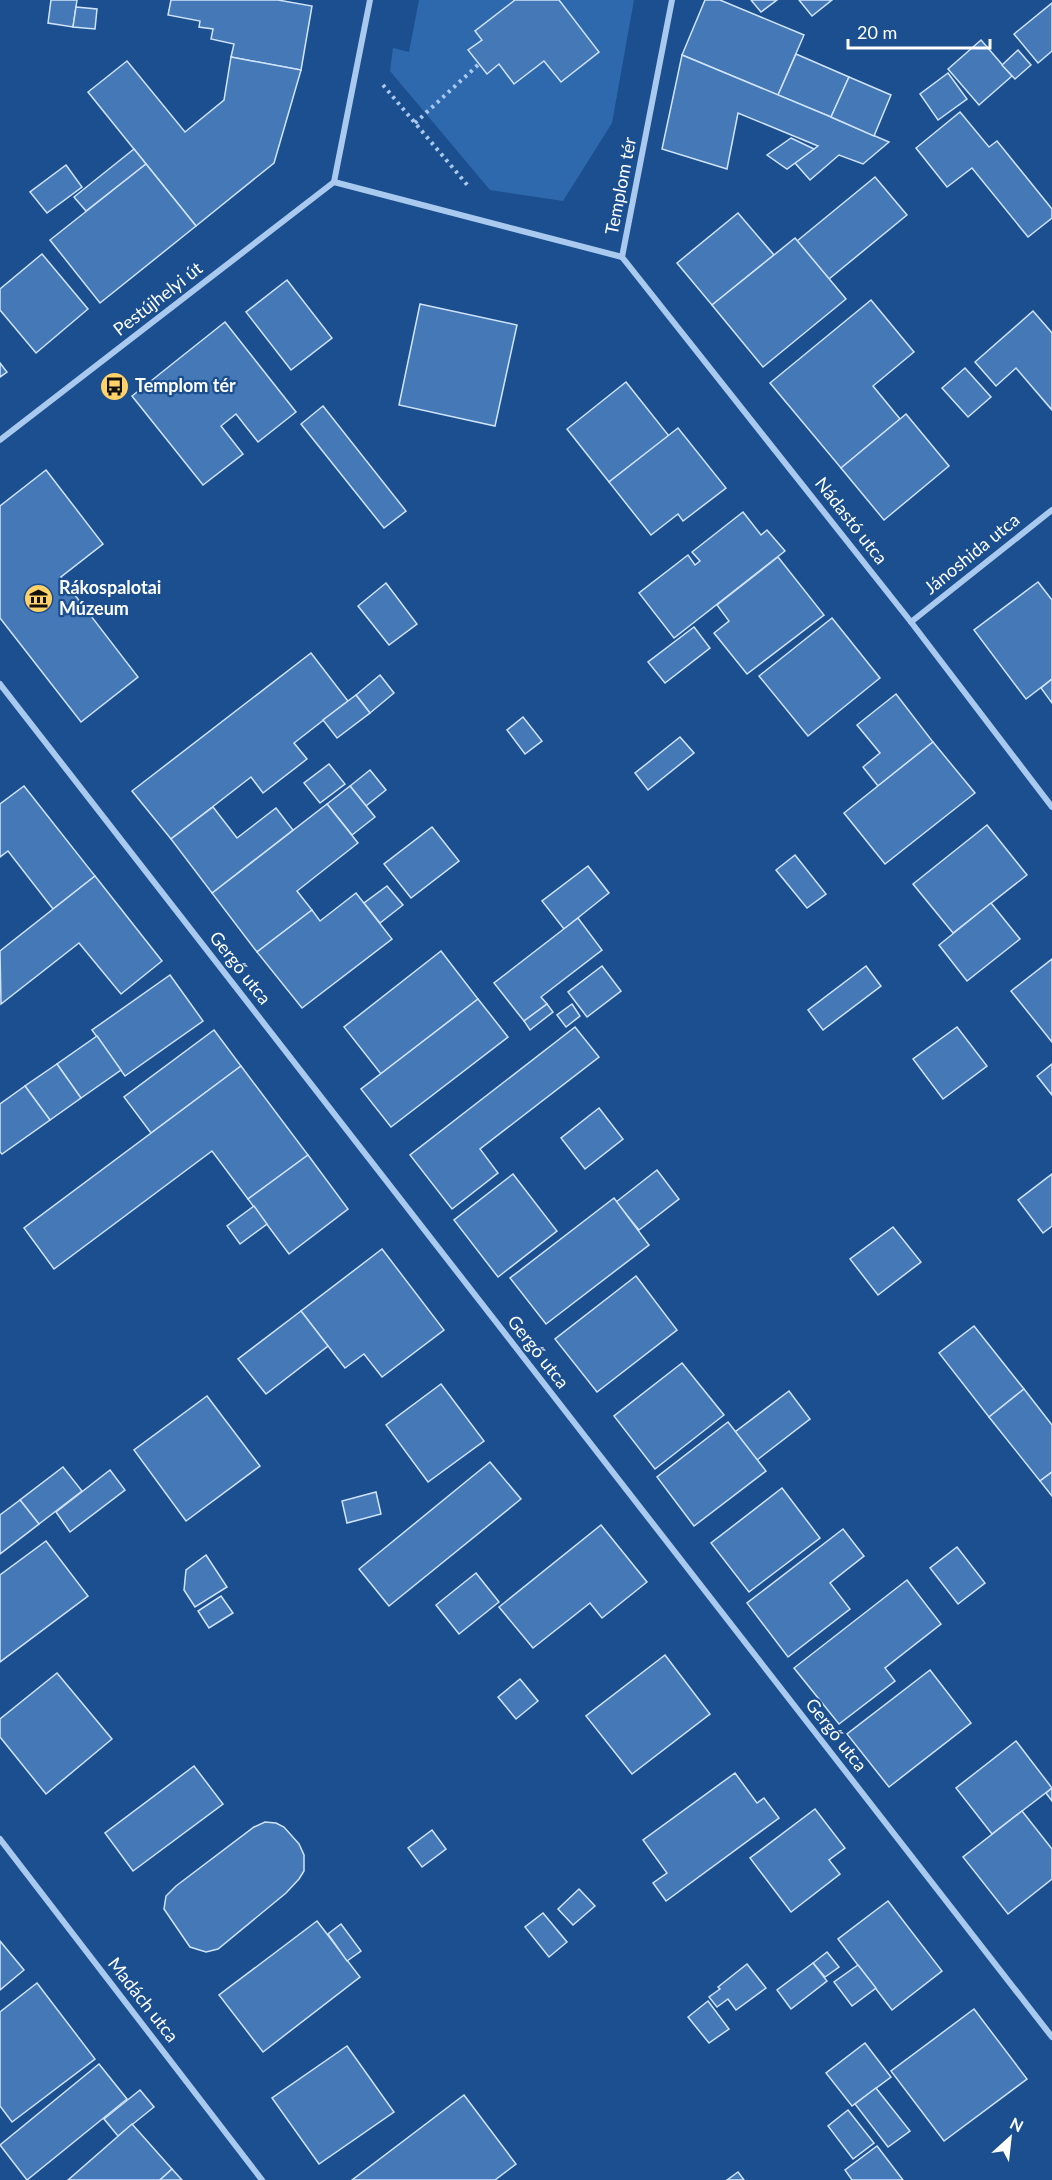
<svg xmlns="http://www.w3.org/2000/svg" width="1052" height="2180" viewBox="0 0 1052 2180" font-family="Lato,sans-serif">
	<style>
		.green { fill: #2e69ad }
		.building { fill: #4478b7; stroke: #cfe3fa; stroke-width: 1.5 }
		.lines { fill: none; stroke-linecap: round; stroke-linejoin: round }
		.path { stroke: #a9c9ee; stroke-width: 4; stroke-dasharray: 3 4.5; stroke-linecap: butt }
		.street { stroke: #a9c9ee; stroke-width: 6 }
		.labels { text-anchor: middle; stroke-width: 4.5; stroke-linejoin: round; paint-order: stroke }
		.street-label { font-size: 18px; fill: #fff; stroke: #1b4f8f }
		.poi-label { font-size: 18px; font-weight: bold; fill: #fff; stroke: #1b4f8f; text-anchor: start }
	</style>
	<rect width="100%" height="100%" fill="#1b4f8f"/>
	<path class="green" d="M 419,0 L 634,0 L 612,123 L 563,201 L 490,190 L 390,71 L 393,48 L 409,52 Z"/>
	<g class="building">
		<path d="M 51,0 L 77,0 L 73,27 L 48,23 Z"/>
		<path d="M 171,0 L 278,0 L 312,6 L 301,70 L 231,57 L 234,44 L 211,39 L 213,29 L 199,27 L 200,21 L 168,15 Z"/>
		<path d="M 515,0 L 559,0 L 599,52 L 561,82 L 544,61 L 514,84 L 499,64 L 487,74 L 468,50 L 482,40 L 475,31 Z"/>
		<path d="M 705,0 L 720,0 L 804,35 L 778,95 L 682,55 Z"/>
		<path d="M 751,0 L 777,0 L 761,12 Z"/>
		<path d="M 799,0 L 832,0 L 812,16 Z"/>
		<path d="M 1052,3 L 1052,51 L 1038,63 L 1014,34 Z"/>
		<path d="M 76,7 L 97,9 L 95,29 L 73,27 Z"/>
		<path d="M 981,40 L 1012,76 L 979,105 L 948,69 Z"/>
		<path d="M 1018,50 L 1031,65 L 1015,79 L 1002,65 Z"/>
		<path d="M 796,54 L 849,77 L 831,117 L 778,95 Z"/>
		<path d="M 682,55 L 831,117 L 889,142 L 863,164 L 839,155 L 810,180 L 795,163 L 818,146 L 738,113 L 727,169 L 662,149 Z"/>
		<path d="M 231,57 L 301,70 L 274,163 L 196,226 L 88,92 L 127,61 L 185,132 L 224,100 Z"/>
		<path d="M 948,73 L 967,99 L 938,120 L 920,94 Z"/>
		<path d="M 849,77 L 891,95 L 874,136 L 831,117 Z"/>
		<path d="M 960,112 L 989,147 L 997,141 L 1052,209 L 1052,218 L 1028,237 L 972,168 L 947,187 L 916,148 Z"/>
		<path d="M 791,138 L 814,149 L 787,169 L 767,155 Z"/>
		<path d="M 134,149 L 146,164 L 86,211 L 74,197 Z"/>
		<path d="M 146,164 L 196,226 L 100,303 L 50,240 Z"/>
		<path d="M 66,165 L 82,187 L 47,213 L 30,192 Z"/>
		<path d="M 875,177 L 907,215 L 829,279 L 797,241 Z"/>
		<path d="M 738,213 L 774,255 L 712,305 L 677,263 Z"/>
		<path d="M 795,238 L 846,299 L 763,367 L 712,305 Z"/>
		<path d="M 42,254 L 88,309 L 36,353 L 0,310 L 0,289 Z"/>
		<path d="M 287,280 L 332,338 L 291,370 L 246,312 Z"/>
		<path d="M 871,300 L 914,352 L 873,386 L 900,419 L 841,468 L 770,383 Z"/>
		<path d="M 420,304 L 517,325 L 495,426 L 399,405 Z"/>
		<path d="M 1033,311 L 1052,333 L 1052,410 L 1016,368 L 996,386 L 975,362 Z"/>
		<path d="M 225,322 L 296,412 L 258,442 L 236,414 L 221,426 L 243,454 L 203,485 L 132,396 Z"/>
		<path d="M 0,363 L 7,372 L 0,377 Z"/>
		<path d="M 965,368 L 991,397 L 968,417 L 942,388 Z"/>
		<path d="M 626,382 L 669,436 L 609,482 L 567,429 Z"/>
		<path d="M 323,406 L 406,511 L 384,528 L 301,424 Z"/>
		<path d="M 906,414 L 949,466 L 884,520 L 841,468 Z"/>
		<path d="M 678,428 L 726,488 L 683,521 L 678,514 L 651,535 L 609,482 Z"/>
		<path d="M 46,470 L 103,544 L 61,577 L 138,677 L 81,722 L 0,618 L 0,506 Z"/>
		<path d="M 743,512 L 761,535 L 767,530 L 785,551 L 674,638 L 639,593 L 688,555 L 695,565 L 700,561 L 692,552 Z"/>
		<path d="M 778,557 L 824,615 L 747,674 L 714,633 L 729,621 L 717,605 Z"/>
		<path d="M 1038,582 L 1052,600 L 1052,679 L 1026,699 L 974,630 Z"/>
		<path d="M 386,583 L 417,624 L 389,645 L 358,606 Z"/>
		<path d="M 832,618 L 880,678 L 808,736 L 759,676 Z"/>
		<path d="M 694,627 L 710,648 L 665,683 L 648,662 Z"/>
		<path d="M 311,653 L 348,701 L 294,743 L 307,759 L 263,793 L 251,777 L 171,839 L 132,791 Z"/>
		<path d="M 380,675 L 394,693 L 370,713 L 356,695 Z"/>
		<path d="M 1052,679 L 1052,703 L 1041,688 Z"/>
		<path d="M 896,694 L 933,742 L 878,786 L 863,767 L 880,753 L 857,725 Z"/>
		<path d="M 356,695 L 370,713 L 337,738 L 323,720 Z"/>
		<path d="M 523,717 L 542,741 L 525,754 L 507,730 Z"/>
		<path d="M 680,737 L 694,753 L 648,790 L 635,773 Z"/>
		<path d="M 933,742 L 975,793 L 885,864 L 844,813 Z"/>
		<path d="M 329,764 L 345,784 L 320,803 L 304,783 Z"/>
		<path d="M 370,770 L 386,790 L 366,806 L 350,786 Z"/>
		<path d="M 24,786 L 95,876 L 53,909 L 8,851 L 0,857 L 0,804 Z"/>
		<path d="M 350,786 L 375,817 L 352,835 L 327,804 Z"/>
		<path d="M 327,804 L 358,843 L 297,891 L 312,910 L 257,952 L 212,893 Z"/>
		<path d="M 213,807 L 237,838 L 276,808 L 293,830 L 212,893 L 171,839 Z"/>
		<path d="M 987,825 L 1027,875 L 953,933 L 913,884 Z"/>
		<path d="M 432,827 L 459,861 L 411,898 L 384,864 Z"/>
		<path d="M 795,855 L 826,894 L 807,908 L 776,870 Z"/>
		<path d="M 588,866 L 609,893 L 564,929 L 542,901 Z"/>
		<path d="M 95,876 L 162,961 L 121,994 L 79,943 L 1,1004 L 0,951 Z"/>
		<path d="M 387,886 L 403,905 L 380,923 L 364,903 Z"/>
		<path d="M 356,893 L 392,939 L 302,1008 L 257,952 L 312,910 L 320,921 Z"/>
		<path d="M 991,903 L 1020,939 L 967,981 L 939,945 Z"/>
		<path d="M 578,918 L 602,950 L 541,997 L 547,1004 L 524,1021 L 494,983 Z"/>
		<path d="M 441,951 L 478,999 L 381,1074 L 344,1027 Z"/>
		<path d="M 1052,959 L 1052,1042 L 1011,991 Z"/>
		<path d="M 602,966 L 621,991 L 587,1017 L 568,992 Z"/>
		<path d="M 866,966 L 881,986 L 823,1030 L 808,1010 Z"/>
		<path d="M 170,975 L 203,1021 L 125,1076 L 92,1030 Z"/>
		<path d="M 478,999 L 508,1037 L 391,1127 L 361,1089 Z"/>
		<path d="M 547,1004 L 553,1012 L 530,1030 L 524,1021 Z"/>
		<path d="M 572,1004 L 580,1016 L 566,1027 L 557,1015 Z"/>
		<path d="M 575,1027 L 599,1057 L 480,1149 L 498,1173 L 452,1209 L 410,1155 Z"/>
		<path d="M 957,1027 L 987,1066 L 943,1099 L 913,1059 Z"/>
		<path d="M 214,1030 L 241,1066 L 151,1133 L 124,1097 Z"/>
		<path d="M 97,1036 L 121,1070 L 81,1098 L 57,1064 Z"/>
		<path d="M 57,1064 L 81,1098 L 50,1120 L 25,1086 Z"/>
		<path d="M 1052,1064 L 1052,1095 L 1037,1076 Z"/>
		<path d="M 241,1066 L 308,1155 L 248,1199 L 212,1151 L 54,1269 L 24,1228 Z"/>
		<path d="M 25,1086 L 50,1120 L 2,1154 L 0,1152 L 0,1104 Z"/>
		<path d="M 599,1108 L 623,1139 L 585,1169 L 561,1138 Z"/>
		<path d="M 308,1155 L 348,1209 L 289,1254 L 248,1199 Z"/>
		<path d="M 657,1170 L 679,1199 L 639,1230 L 616,1202 Z"/>
		<path d="M 513,1174 L 557,1231 L 498,1277 L 454,1220 Z"/>
		<path d="M 1052,1174 L 1052,1226 L 1043,1233 L 1018,1200 Z"/>
		<path d="M 614,1198 L 649,1245 L 546,1324 L 510,1278 Z"/>
		<path d="M 254,1206 L 267,1224 L 240,1244 L 227,1226 Z"/>
		<path d="M 893,1227 L 921,1262 L 878,1295 L 850,1259 Z"/>
		<path d="M 382,1249 L 444,1330 L 382,1377 L 364,1354 L 345,1368 L 301,1311 Z"/>
		<path d="M 636,1276 L 677,1330 L 597,1392 L 555,1339 Z"/>
		<path d="M 301,1311 L 328,1346 L 266,1394 L 238,1359 Z"/>
		<path d="M 974,1326 L 1024,1389 L 989,1417 L 939,1353 Z"/>
		<path d="M 682,1363 L 724,1415 L 655,1469 L 614,1416 Z"/>
		<path d="M 441,1384 L 484,1441 L 428,1482 L 386,1425 Z"/>
		<path d="M 1024,1389 L 1052,1425 L 1052,1472 L 1040,1481 L 989,1417 Z"/>
		<path d="M 789,1391 L 810,1419 L 757,1460 L 735,1432 Z"/>
		<path d="M 207,1396 L 260,1466 L 186,1521 L 134,1450 Z"/>
		<path d="M 728,1422 L 766,1471 L 694,1526 L 657,1477 Z"/>
		<path d="M 490,1462 L 521,1499 L 389,1606 L 359,1569 Z"/>
		<path d="M 63,1467 L 82,1491 L 39,1524 L 20,1500 Z"/>
		<path d="M 110,1470 L 125,1490 L 70,1532 L 56,1512 Z"/>
		<path d="M 1052,1472 L 1052,1496 L 1040,1481 Z"/>
		<path d="M 782,1488 L 820,1538 L 749,1592 L 711,1543 Z"/>
		<path d="M 376,1492 L 381,1514 L 347,1523 L 342,1501 Z"/>
		<path d="M 20,1500 L 39,1524 L 0,1554 L 0,1515 Z"/>
		<path d="M 601,1525 L 647,1582 L 602,1618 L 590,1603 L 533,1648 L 499,1607 Z"/>
		<path d="M 843,1529 L 864,1556 L 830,1583 L 850,1609 L 788,1657 L 747,1603 Z"/>
		<path d="M 46,1541 L 88,1596 L 0,1662 L 0,1575 Z"/>
		<path d="M 957,1547 L 985,1583 L 958,1604 L 930,1568 Z"/>
		<path d="M 206,1555 L 227,1587 L 195,1607 L 184,1590 L 186,1570 Z"/>
		<path d="M 476,1573 L 499,1602 L 459,1634 L 436,1605 Z"/>
		<path d="M 907,1580 L 941,1624 L 885,1668 L 895,1681 L 839,1724 L 794,1668 Z"/>
		<path d="M 221,1596 L 233,1613 L 209,1628 L 198,1611 Z"/>
		<path d="M 665,1655 L 710,1714 L 632,1774 L 586,1716 Z"/>
		<path d="M 930,1670 L 971,1723 L 889,1787 L 847,1734 Z"/>
		<path d="M 57,1673 L 112,1739 L 46,1794 L 0,1737 L 0,1719 Z"/>
		<path d="M 520,1679 L 538,1701 L 516,1719 L 498,1697 Z"/>
		<path d="M 1016,1741 L 1052,1788 L 992,1834 L 956,1788 Z"/>
		<path d="M 194,1766 L 223,1804 L 133,1871 L 105,1833 Z"/>
		<path d="M 735,1773 L 757,1803 L 764,1798 L 779,1818 L 666,1901 L 653,1883 L 667,1873 L 643,1840 Z"/>
		<path d="M 1052,1788 L 1052,1801 L 1046,1793 Z"/>
		<path d="M 815,1809 L 845,1848 L 829,1860 L 840,1874 L 791,1912 L 750,1858 Z"/>
		<path d="M 1022,1811 L 1052,1849 L 1052,1879 L 1008,1914 L 963,1857 Z"/>
		<path d="M 265,1822 L 276,1823 L 284,1827 L 299,1844 L 304,1855 L 304,1871 L 299,1879 L 286,1893 L 218,1949 L 206,1952 L 190,1947 L 164,1909 L 166,1896 L 176,1886 L 254,1827 Z"/>
		<path d="M 432,1830 L 446,1849 L 422,1867 L 408,1848 Z"/>
		<path d="M 579,1889 L 595,1906 L 573,1925 L 558,1909 Z"/>
		<path d="M 888,1901 L 942,1971 L 892,2010 L 838,1939 Z"/>
		<path d="M 543,1913 L 567,1942 L 549,1957 L 525,1927 Z"/>
		<path d="M 317,1921 L 360,1977 L 263,2052 L 219,1995 Z"/>
		<path d="M 341,1924 L 361,1951 L 347,1961 L 328,1934 Z"/>
		<path d="M 0,1941 L 24,1970 L 0,1990 Z"/>
		<path d="M 827,1952 L 839,1967 L 825,1977 L 813,1963 Z"/>
		<path d="M 813,1963 L 827,1981 L 791,2009 L 777,1990 Z"/>
		<path d="M 747,1964 L 766,1988 L 736,2010 L 728,1999 L 717,2007 L 709,1997 L 720,1989 L 718,1987 Z"/>
		<path d="M 858,1965 L 876,1988 L 852,2006 L 834,1982 Z"/>
		<path d="M 37,1983 L 95,2059 L 12,2122 L 0,2106 L 0,2012 Z"/>
		<path d="M 708,2001 L 729,2029 L 709,2043 L 688,2017 Z"/>
		<path d="M 974,2009 L 1027,2079 L 944,2141 L 891,2071 Z"/>
		<path d="M 865,2043 L 891,2077 L 852,2106 L 826,2073 Z"/>
		<path d="M 347,2046 L 394,2112 L 319,2164 L 272,2098 Z"/>
		<path d="M 99,2064 L 127,2099 L 27,2180 L 0,2145 Z"/>
		<path d="M 876,2088 L 910,2131 L 888,2147 L 855,2104 Z"/>
		<path d="M 140,2090 L 154,2107 L 118,2136 L 104,2119 Z"/>
		<path d="M 464,2095 L 516,2164 L 495,2180 L 352,2180 Z"/>
		<path d="M 848,2110 L 874,2143 L 853,2159 L 828,2126 Z"/>
		<path d="M 132,2124 L 172,2169 L 160,2180 L 68,2180 Z"/>
		<path d="M 877,2146 L 903,2180 L 852,2180 L 845,2170 Z"/>
		<path d="M 172,2169 L 182,2180 L 160,2180 Z"/>
		<path d="M 738,2172 L 744,2180 L 727,2180 Z"/>
	</g>
	<g class="lines">
		<g class="path">
			<path d="M 383,85 L 469,187"/>
			<path d="M 415,123 L 479,64"/>
		</g>
		<g class="street">
			<path d="M 334,182 L 622,257"/>
			<path d="M 334,182 L 370,0"/>
			<path d="M 622,257 L 911,622 L 1052,807"/>
			<path d="M 622,257 L 672,0"/>
			<path d="M 0,440 L 334,182"/>
			<path d="M 911,622 L 1052,510"/>
			<path d="M 0,684 L 1052,2037"/>
			<path d="M 0,1839 L 262,2180"/>
		</g>
	</g>
	<defs>
		<symbol id="bus-disc" viewBox="-11 -11 22 22"><circle r="9.5" fill="#ffd166" stroke="#1b4f8f"/><path d="M-5-6H5V4H4V6H2V4H-2V6H-4V4H-5ZM-3.5-4V0h7V-4ZM-3.5 1.2v1.5H-2V1.2ZM2 1.2v1.5H3.5V1.2Z" fill="#111"/></symbol>
		<symbol id="museum-disc" viewBox="-11 -11 22 22"><circle r="9.5" fill="#ffd166" stroke="#1b4f8f"/><path d="M0-6L6-3V-2H-6V-3ZM-5-1h2V3h-2ZM-1-1h2V3h-2ZM3-1h2V3H3ZM-6 4H6V6H-6Z" fill="#111"/></symbol>
	</defs>
	<g fill-rule="evenodd">
		<use href="#bus-disc" x="98" y="370" width="33" height="33"/>
		<use href="#museum-disc" x="22" y="582" width="33" height="33"/>
	</g>
	<g class="labels">
		<g class="street-label">
			<text transform="translate(621 186) rotate(-79)" y="6">Templom tér</text>
			<text transform="translate(158 299) rotate(-38)" y="6">Pestújhelyi út</text>
			<text transform="translate(851 521) rotate(52)" y="6">Nádastó utca</text>
			<text transform="translate(972 554) rotate(-39)" y="6">Jánoshida utca</text>
			<text transform="translate(240 968) rotate(52)" y="6">Gergő utca</text>
			<text transform="translate(538 1352) rotate(52)" y="6">Gergő utca</text>
			<text transform="translate(836 1735) rotate(52)" y="6">Gergő utca</text>
			<text transform="translate(143 2000) rotate(52)" y="6">Madách utca</text>
		</g>
		<g class="poi-label">
			<text x="135" y="392">Templom tér</text>
			<text x="59" y="594">Rákospalotai<tspan x="59" dy="21">Múzeum</tspan></text>
		</g>
	</g>
	<g transform="translate(1010 2138) rotate(27)" stroke="#1b4f8f" stroke-width="4.5" paint-order="stroke">
	<path d="M0-4.5L10 22L0 15L-10 22Z" fill="#ffffff"/>
	<text y="-9" font-size="16" font-weight="bold" text-anchor="middle" fill="#ffffff">N</text>
	</g>
	<path d="M848 39v9h142v-9" fill="none" stroke="#ffffff" stroke-width="3"/>
	<text x="857" y="39" font-size="18" fill="#ffffff" stroke="#1b4f8f" stroke-width="4.5" paint-order="stroke">20 m</text>
</svg>
